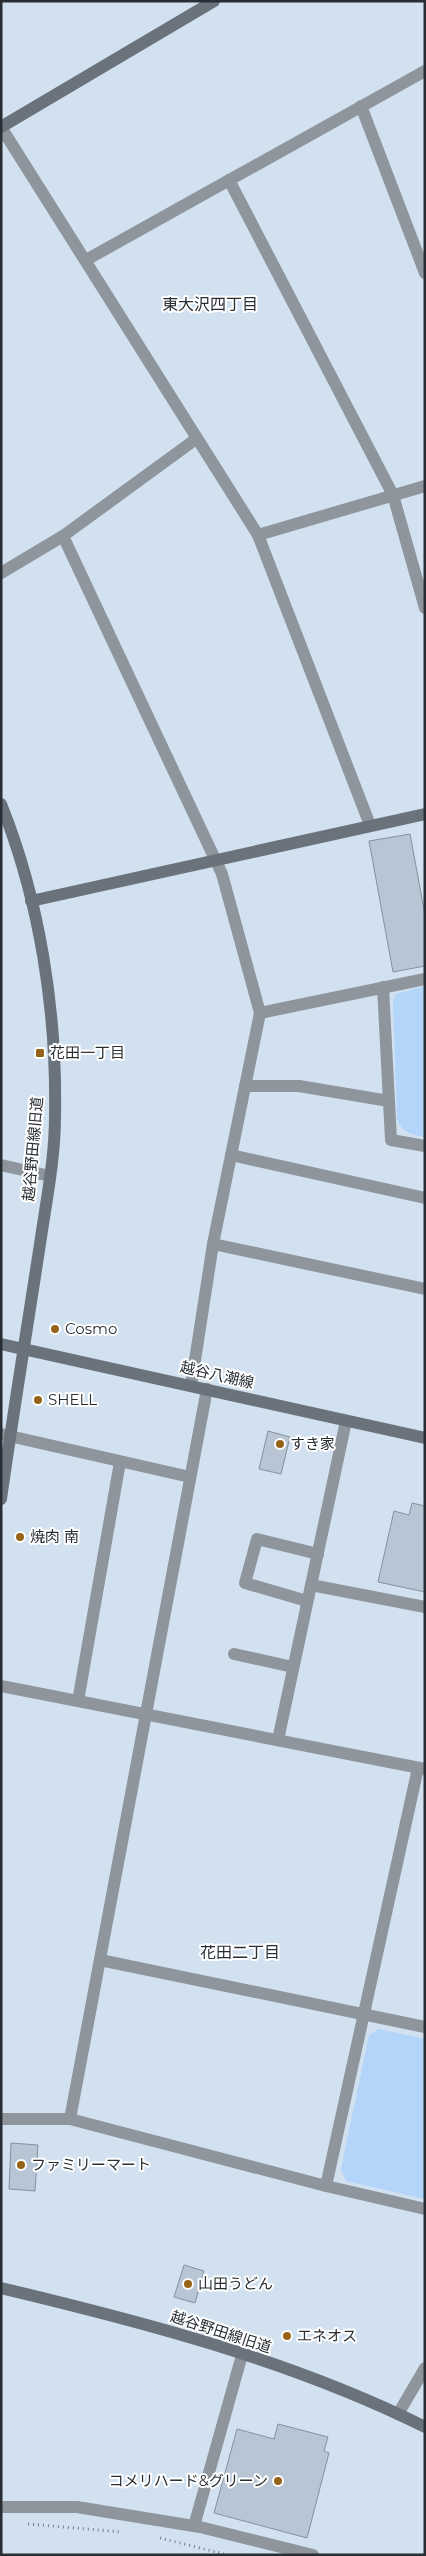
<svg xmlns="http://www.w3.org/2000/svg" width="426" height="2556" viewBox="0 0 426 2556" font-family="Montserrat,'Noto Sans JP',sans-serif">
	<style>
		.green { fill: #b3d5f9 }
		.building { fill: #b7c5d4; stroke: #8492a0 }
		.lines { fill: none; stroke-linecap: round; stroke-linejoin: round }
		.path { stroke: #757f89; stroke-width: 3; stroke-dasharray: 1 4; stroke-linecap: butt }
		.street { stroke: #8f959c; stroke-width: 12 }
		.secondary { stroke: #6a727c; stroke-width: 12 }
		.poi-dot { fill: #966218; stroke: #fff; stroke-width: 2 }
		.labels { text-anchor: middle; stroke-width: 4; stroke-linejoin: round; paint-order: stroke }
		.poi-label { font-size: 15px; fill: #292e34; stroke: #fff; text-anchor: start }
		.street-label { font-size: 15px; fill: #292e34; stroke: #fff }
		.neighbourhood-label { font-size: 16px; fill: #292e34; stroke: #fff }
	</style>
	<rect width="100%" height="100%" fill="#d2e1f0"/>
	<g class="green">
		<path d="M 425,986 L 425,1137 C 411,1134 402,1133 397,1119 L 393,1001 L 396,994 Z"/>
		<path d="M 379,2029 L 425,2039 L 425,2199 L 346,2181 L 341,2169 L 369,2035 Z"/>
	</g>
	<g class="building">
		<path d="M 410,834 L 425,915 L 425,966 L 393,972 L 369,841 Z"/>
		<path d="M 268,1431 L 290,1437 L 281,1474 L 259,1469 Z"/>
		<path d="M 412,1503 L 425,1506 L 425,1592 L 378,1582 L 394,1511 L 409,1515 Z"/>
		<path d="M 11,2143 L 38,2145 L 35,2191 L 9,2189 Z"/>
		<path d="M 184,2265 L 204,2271 L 195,2303 L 174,2297 Z"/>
		<path d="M 278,2424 L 328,2437 L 324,2451 L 329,2453 L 307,2538 L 214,2513 L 237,2429 L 274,2439 Z"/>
	</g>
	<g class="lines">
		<g class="path">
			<path d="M 28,2524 L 122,2532"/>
			<path d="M 160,2538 L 228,2555"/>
		</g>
		<g class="street">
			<path d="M 361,106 L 425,273"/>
			<path d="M 1,127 L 258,535 L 370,825"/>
			<path d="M 229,180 L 393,495 L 425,608"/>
			<path d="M 86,260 L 425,71"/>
			<path d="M 258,535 L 425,486"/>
			<path d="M 63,536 L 222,874 L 260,1013 L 213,1244 L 191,1386"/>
			<path d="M 1,573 L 63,536 L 196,439"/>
			<path d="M 383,987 L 391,1140 L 425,1146"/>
			<path d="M 260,1013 L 425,979"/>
			<path d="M 245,1086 L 299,1086 L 389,1101"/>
			<path d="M 231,1155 L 425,1198"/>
			<path d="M 1,1165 L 50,1176"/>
			<path d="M 213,1244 L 425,1289"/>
			<path d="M 1,1434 L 190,1477"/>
			<path d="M 311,1585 L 425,1607"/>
			<path d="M 307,1601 L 245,1583 L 257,1539 L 318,1554"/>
			<path d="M 234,1654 L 293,1667"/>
			<path d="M 1,1686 L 425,1769"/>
			<path d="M 78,1701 L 120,1462"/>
			<path d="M 278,1740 L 346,1421"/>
			<path d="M 100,1960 L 425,2027"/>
			<path d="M 1,2119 L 70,2119 L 326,2186 L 425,2209"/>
			<path d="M 70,2119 L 207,1389"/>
			<path d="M 326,2186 L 418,1768"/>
			<path d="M 398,2414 L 425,2368"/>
			<path d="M 1,2507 L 77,2507 L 200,2527 L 313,2555"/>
			<path d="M 194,2526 L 242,2355"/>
		</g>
		<g class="secondary">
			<path d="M 1,127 L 214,1"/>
			<path d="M 1,804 C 40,901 57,1012 55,1116 C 55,1159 46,1202 40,1244 C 27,1329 13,1414 1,1499"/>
			<path d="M 31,901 L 425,814"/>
			<path d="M 1,1344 L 425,1438"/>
			<path d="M 1,2288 C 144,2322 293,2361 425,2427"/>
		</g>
	</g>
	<g class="poi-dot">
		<rect x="35" y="1048" width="10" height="10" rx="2.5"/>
		<circle cx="55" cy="1329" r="5"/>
		<circle cx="38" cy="1400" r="5"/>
		<circle cx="280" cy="1444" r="5"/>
		<circle cx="20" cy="1537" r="5"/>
		<circle cx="21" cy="2165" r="5"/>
		<circle cx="188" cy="2284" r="5"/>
		<circle cx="287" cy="2336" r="5"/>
		<circle cx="278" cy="2481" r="5"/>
	</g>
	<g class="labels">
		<g class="poi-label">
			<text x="50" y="1058">花田一丁目</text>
			<text x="65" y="1334">Cosmo</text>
			<text x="48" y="1405">SHELL</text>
			<text x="290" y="1449">すき家</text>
			<text x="30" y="1542">焼肉 南</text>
			<text x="31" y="2170">ファミリーマート</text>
			<text x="198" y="2289">山田うどん</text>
			<text x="297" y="2341">エネオス</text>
			<text x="268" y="2486" text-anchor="end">コメリハード&amp;グリーン</text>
		</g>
		<g class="street-label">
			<text transform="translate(33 1149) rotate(-85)" y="5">越谷野田線旧道</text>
			<text transform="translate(217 1375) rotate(13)" y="5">越谷八潮線</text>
			<text transform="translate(221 2332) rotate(18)" y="5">越谷野田線旧道</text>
		</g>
		<g class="neighbourhood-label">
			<text x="210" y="310">東大沢四丁目</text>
			<text x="240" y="1958">花田二丁目</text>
		</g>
	</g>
	<rect width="426" height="2556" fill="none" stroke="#292e34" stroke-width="5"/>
</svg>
